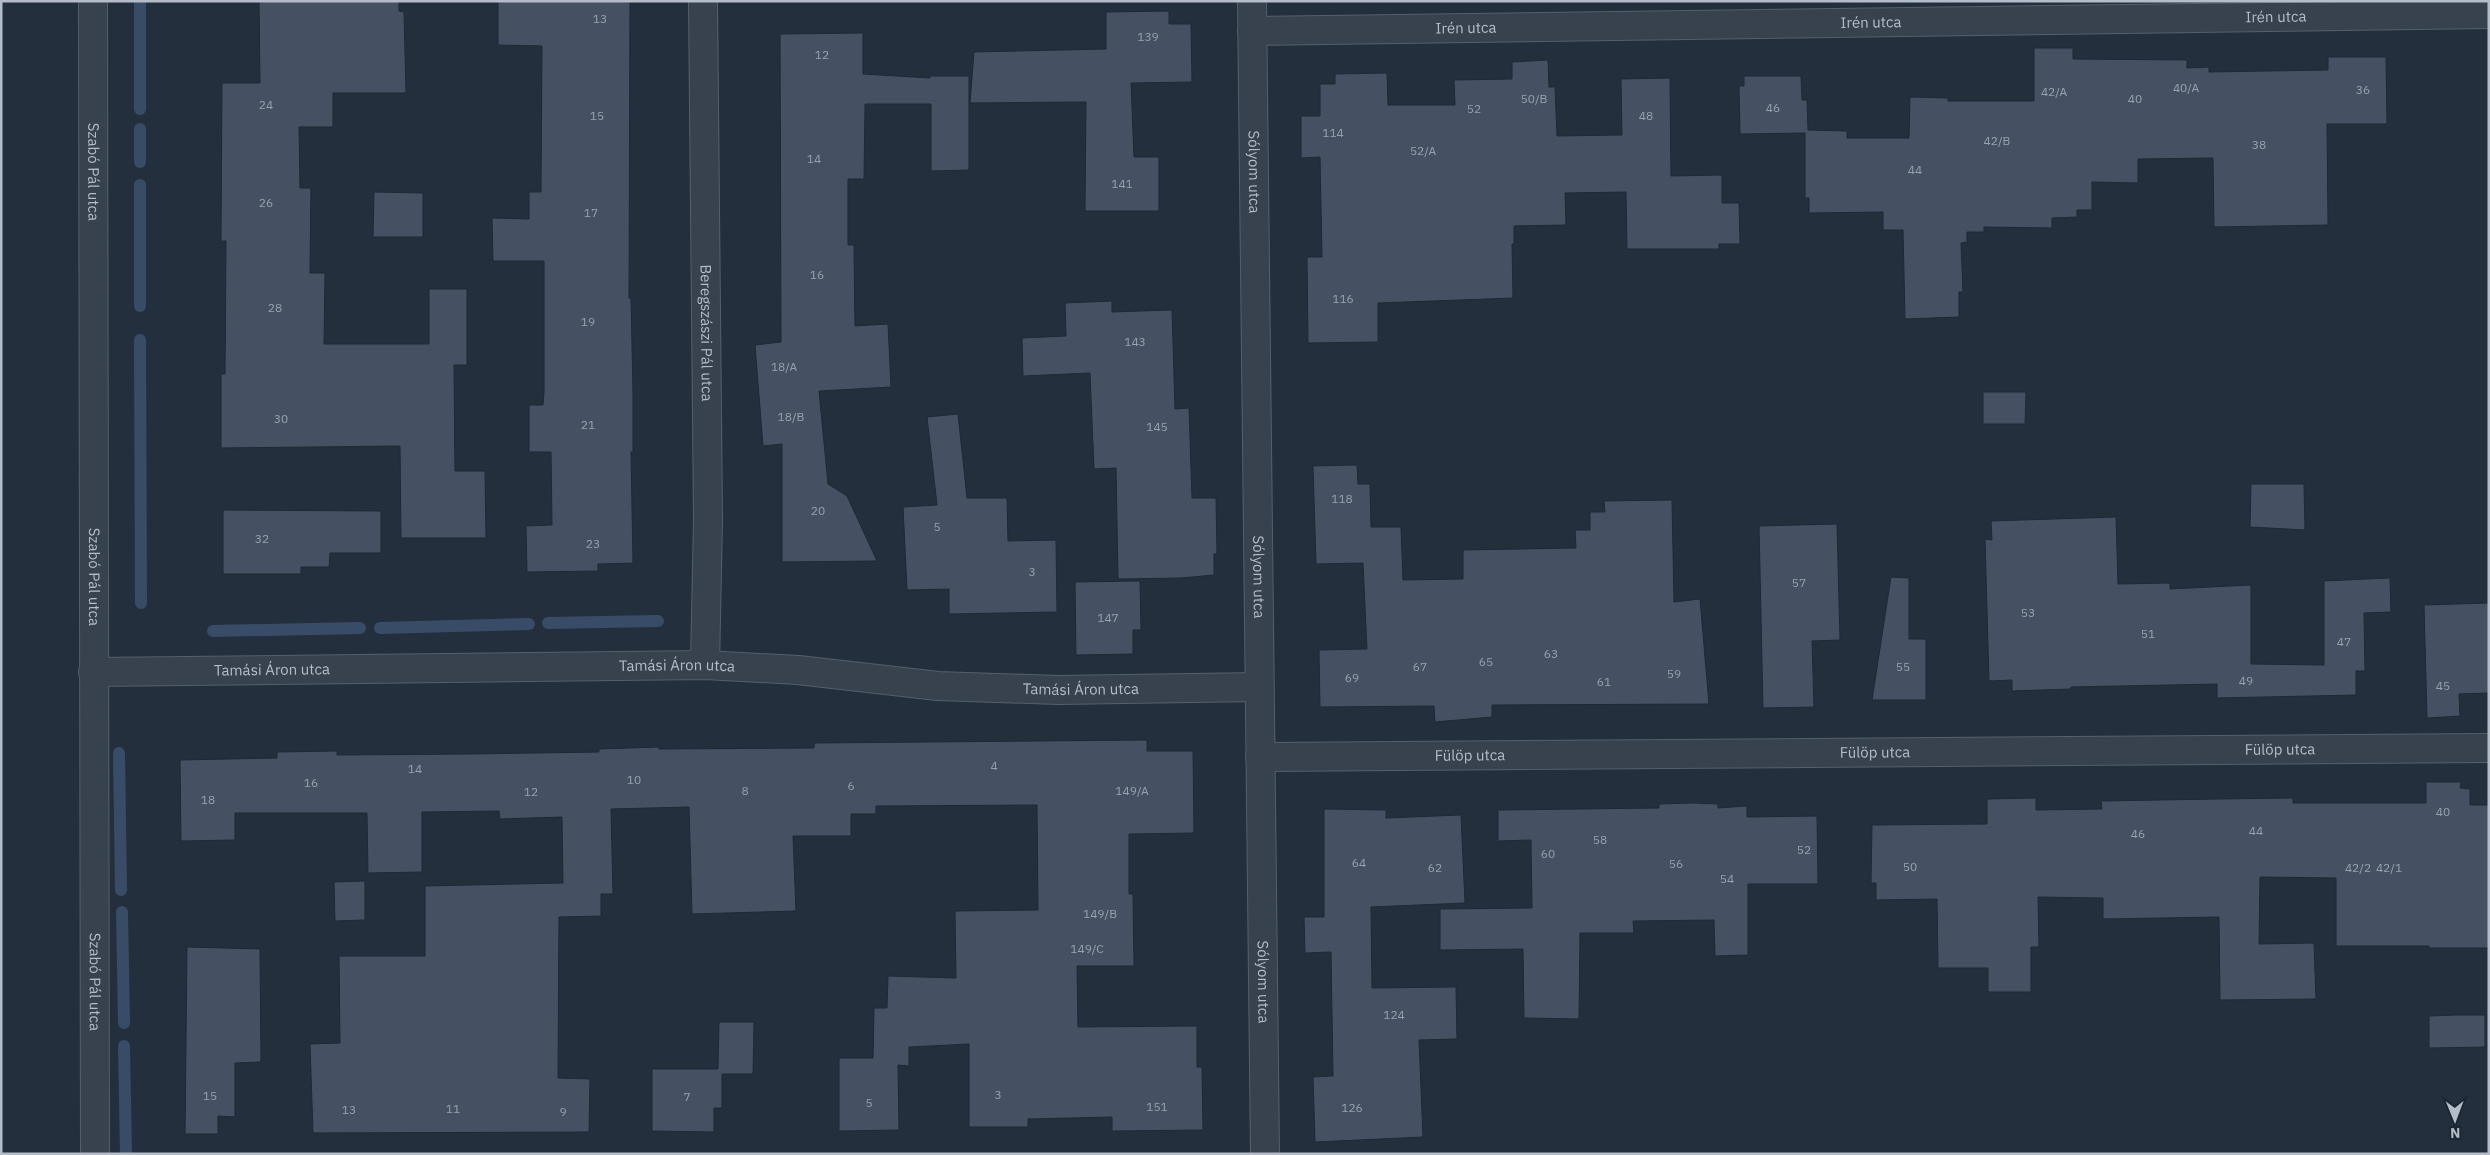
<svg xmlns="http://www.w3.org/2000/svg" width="2490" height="1155" viewBox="0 0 2490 1155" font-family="'IBM Plex Sans',sans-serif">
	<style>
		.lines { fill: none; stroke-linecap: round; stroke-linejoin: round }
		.stream { stroke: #394c67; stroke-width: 12 }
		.building { fill: #455162; stroke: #1f2835 }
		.minor-casing { stroke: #565f6c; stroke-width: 30 }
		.minor { stroke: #38414e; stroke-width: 28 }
		.labels { text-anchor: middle; stroke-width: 4; stroke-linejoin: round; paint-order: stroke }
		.number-label { font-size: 12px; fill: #98a1af }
		.street-label { font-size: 15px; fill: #b4bcc9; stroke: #1d2633 }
	</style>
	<rect width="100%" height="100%" fill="#242f3e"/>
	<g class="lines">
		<g class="stream">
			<path d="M 140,1 L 140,109"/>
			<path d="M 140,129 L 140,162"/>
			<path d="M 140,306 L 140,185"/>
			<path d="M 140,340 L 141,603"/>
			<path d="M 548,623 L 658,621"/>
			<path d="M 380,628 L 529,624"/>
			<path d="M 213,631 L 360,628"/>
			<path d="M 119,753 L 121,890"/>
			<path d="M 122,912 L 124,1023"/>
			<path d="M 124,1046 L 126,1154"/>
		</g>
	</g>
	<g class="building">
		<path d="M 259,1 L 399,1 L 399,11 L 404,12 L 406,93 L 333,93 L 333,127 L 299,127 L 300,188 L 311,188 L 310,273 L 325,273 L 324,344 L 429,344 L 429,289 L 467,289 L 467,365 L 454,365 L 455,471 L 485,471 L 486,538 L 401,538 L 400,446 L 221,448 L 221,374 L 225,374 L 226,241 L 221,241 L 222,83 L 260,83 Z"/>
		<path d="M 498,1 L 630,1 L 629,298 L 631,298 L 633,392 L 633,452 L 631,452 L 633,563 L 598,564 L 598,571 L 527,572 L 526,526 L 552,525 L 551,452 L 529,452 L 529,405 L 543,405 L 544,392 L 544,261 L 493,261 L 492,218 L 529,219 L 529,192 L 541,192 L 542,46 L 498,45 Z"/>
		<path d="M 1169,11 L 1169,24 L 1191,24 L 1192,82 L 1131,83 L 1134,157 L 1159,157 L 1159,211 L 1085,211 L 1086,102 L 970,103 L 974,52 L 1106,49 L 1106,12 Z"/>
		<path d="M 863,33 L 863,74 L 930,78 L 930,76 L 969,76 L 969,170 L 931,171 L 931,104 L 865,104 L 864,179 L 848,179 L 848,245 L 854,245 L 855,326 L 888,324 L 891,387 L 819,391 L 828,484 L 847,496 L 877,561 L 782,562 L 782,444 L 763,446 L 755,345 L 781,342 L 780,34 Z"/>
		<path d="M 2034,48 L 2073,48 L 2073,59 L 2187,60 L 2187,68 L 2209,67 L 2209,72 L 2328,70 L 2328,57 L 2386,57 L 2387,124 L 2327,124 L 2328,225 L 2214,227 L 2213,158 L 2138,159 L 2138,183 L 2092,182 L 2092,210 L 2077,210 L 2077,217 L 2052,218 L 2052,228 L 1984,227 L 1984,232 L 1967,232 L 1967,242 L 1961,243 L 1963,292 L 1959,292 L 1959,317 L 1905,319 L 1903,230 L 1883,230 L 1883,212 L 1809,213 L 1809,198 L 1805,198 L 1805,133 L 1740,134 L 1739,86 L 1744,86 L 1744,76 L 1801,76 L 1802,100 L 1807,100 L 1808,130 L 1847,131 L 1847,138 L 1909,138 L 1910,97 L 1948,98 L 1948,101 L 2034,101 Z"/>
		<path d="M 1548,60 L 1549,87 L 1555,87 L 1557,136 L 1622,135 L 1621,79 L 1670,78 L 1671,176 L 1722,175 L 1722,203 L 1739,203 L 1740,244 L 1719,244 L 1719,249 L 1627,249 L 1626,192 L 1565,193 L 1566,225 L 1514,226 L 1514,244 L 1512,244 L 1513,298 L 1378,303 L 1378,342 L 1308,343 L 1307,257 L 1322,257 L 1320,157 L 1301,158 L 1301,116 L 1320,116 L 1320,84 L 1335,84 L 1335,74 L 1387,73 L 1388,105 L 1455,105 L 1454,80 L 1512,79 L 1512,62 Z"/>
		<path d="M 374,192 L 423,193 L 423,237 L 373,237 Z"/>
		<path d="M 1112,301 L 1112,312 L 1172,310 L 1175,409 L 1189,408 L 1192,498 L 1216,498 L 1217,554 L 1214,554 L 1214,575 L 1181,578 L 1118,579 L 1116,468 L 1094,469 L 1090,373 L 1023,376 L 1022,338 L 1066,336 L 1065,303 Z"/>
		<path d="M 1983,392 L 2026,392 L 2025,424 L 1983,424 Z"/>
		<path d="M 958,414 L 967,498 L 1007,498 L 1008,541 L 1056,540 L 1057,612 L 949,614 L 949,589 L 907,590 L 903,507 L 937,505 L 927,417 Z"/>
		<path d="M 1357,465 L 1358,484 L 1370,484 L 1371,527 L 1401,527 L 1403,580 L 1463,579 L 1463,550 L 1576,548 L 1575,530 L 1590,530 L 1590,512 L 1605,512 L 1604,501 L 1672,500 L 1674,602 L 1700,599 L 1709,704 L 1492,705 L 1492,717 L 1435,722 L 1434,706 L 1320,707 L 1319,650 L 1367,649 L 1363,563 L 1316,564 L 1313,466 Z"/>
		<path d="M 2251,484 L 2304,484 L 2305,530 L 2250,527 Z"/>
		<path d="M 223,510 L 381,511 L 381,553 L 330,553 L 329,567 L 301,567 L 301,574 L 223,574 Z"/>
		<path d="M 2116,517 L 2118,584 L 2170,583 L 2170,589 L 2251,585 L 2251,664 L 2324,665 L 2324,581 L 2390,578 L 2391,612 L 2364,613 L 2365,671 L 2356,671 L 2356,695 L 2217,698 L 2217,684 L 2071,687 L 2071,689 L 2012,691 L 2012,680 L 1989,681 L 1985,539 L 1992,540 L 1991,521 Z"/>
		<path d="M 1837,524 L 1840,640 L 1812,641 L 1814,707 L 1763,708 L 1759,526 Z"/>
		<path d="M 1891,577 L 1909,578 L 1909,639 L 1926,639 L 1926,700 L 1872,700 Z"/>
		<path d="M 1140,581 L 1141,630 L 1133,630 L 1133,654 L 1076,655 L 1075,582 Z"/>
		<path d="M 2489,603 L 2489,693 L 2459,694 L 2460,716 L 2427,718 L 2424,605 Z"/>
		<path d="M 1147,740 L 1147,751 L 1193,751 L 1194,833 L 1129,834 L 1129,894 L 1133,894 L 1134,966 L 1077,966 L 1078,1027 L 1197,1026 L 1197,1067 L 1202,1067 L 1203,1130 L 1112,1131 L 1112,1117 L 1028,1119 L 1028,1127 L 969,1127 L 969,1044 L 909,1047 L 909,1066 L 898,1065 L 899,1130 L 839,1131 L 839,1058 L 873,1058 L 874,1008 L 887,1008 L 888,976 L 956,978 L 955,911 L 1038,910 L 1037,805 L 876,806 L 876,814 L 851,814 L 851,836 L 793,836 L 796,911 L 692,914 L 689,807 L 611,809 L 613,894 L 601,894 L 601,916 L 559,917 L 558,1078 L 590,1079 L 589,1132 L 313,1133 L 310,1044 L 340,1043 L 339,956 L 425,956 L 425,886 L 563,883 L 562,817 L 500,819 L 499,811 L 422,812 L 422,872 L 368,873 L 367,813 L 235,813 L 235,840 L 181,841 L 180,760 L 277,758 L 277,752 L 337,751 L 337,755 L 471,754 L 599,752 L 599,749 L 659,747 L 659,749 L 814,748 L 814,743 Z"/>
		<path d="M 2426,782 L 2461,782 L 2460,788 L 2470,789 L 2470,805 L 2489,805 L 2489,948 L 2429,948 L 2429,946 L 2336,946 L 2336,878 L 2260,877 L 2259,944 L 2314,943 L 2316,999 L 2220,1000 L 2219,917 L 2103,919 L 2103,898 L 2038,897 L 2039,947 L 2031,947 L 2031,992 L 1988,992 L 1988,968 L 1938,968 L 1937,899 L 1876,900 L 1876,883 L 1871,883 L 1872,825 L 1987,824 L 1987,799 L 2036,798 L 2036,810 L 2102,809 L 2101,801 L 2218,799 L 2293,798 L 2293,803 L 2426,803 Z"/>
		<path d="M 1693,803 L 1718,804 L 1718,808 L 1747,806 L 1747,817 L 1817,816 L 1818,884 L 1748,884 L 1748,955 L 1715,956 L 1714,920 L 1633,921 L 1634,933 L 1580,933 L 1579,1019 L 1524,1018 L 1523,949 L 1440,950 L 1440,909 L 1532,908 L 1531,840 L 1498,841 L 1498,810 L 1659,808 L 1659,804 Z"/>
		<path d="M 1324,809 L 1386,810 L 1386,818 L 1461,815 L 1465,903 L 1371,907 L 1372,988 L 1456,987 L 1457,1039 L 1419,1040 L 1423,1137 L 1315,1142 L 1313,1077 L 1333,1076 L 1331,952 L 1305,953 L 1304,917 L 1324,917 Z"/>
		<path d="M 365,881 L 365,920 L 335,921 L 334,882 Z"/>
		<path d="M 187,947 L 260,949 L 261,1062 L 235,1063 L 235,1117 L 218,1116 L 218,1134 L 185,1134 Z"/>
		<path d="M 2456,1015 L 2485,1015 L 2485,1047 L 2429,1048 L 2429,1016 Z"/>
		<path d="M 719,1022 L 754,1022 L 753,1074 L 722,1074 L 722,1108 L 714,1108 L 714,1132 L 652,1131 L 652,1069 L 718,1069 Z"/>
	</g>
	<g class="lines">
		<defs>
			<g id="minor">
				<path id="s1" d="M 93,1 L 95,1154"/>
				<path id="s2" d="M 703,1 L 708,520 L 705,665"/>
				<path id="s3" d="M 1252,1 L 1265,1154"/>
				<path id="s4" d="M 1252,31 L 2489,14"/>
				<path id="s5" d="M 93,672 L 705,665 L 798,670 L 938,686 L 1058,690 L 1259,687"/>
				<path id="s6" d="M 1260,757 L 2489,748"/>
			</g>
		</defs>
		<use href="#minor" class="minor-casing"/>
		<use href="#minor" class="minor"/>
	</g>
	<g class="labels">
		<g class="number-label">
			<text x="600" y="23">13</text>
			<text x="1148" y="41">139</text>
			<text x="822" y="59">12</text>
			<text x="2186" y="92">40/A</text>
			<text x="2363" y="94">36</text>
			<text x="2054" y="96">42/A</text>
			<text x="1534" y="103">50/B</text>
			<text x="2135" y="103">40</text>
			<text x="266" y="109">24</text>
			<text x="1773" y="112">46</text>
			<text x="1474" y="113">52</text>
			<text x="597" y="120">15</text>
			<text x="1646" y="120">48</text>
			<text x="1333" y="137">114</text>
			<text x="1997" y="145">42/B</text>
			<text x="2259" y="149">38</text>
			<text x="1423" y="155">52/A</text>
			<text x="814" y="163">14</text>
			<text x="1915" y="174">44</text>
			<text x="1122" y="188">141</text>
			<text x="266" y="207">26</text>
			<text x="591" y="217">17</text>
			<text x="817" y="279">16</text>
			<text x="1343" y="303">116</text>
			<text x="275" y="312">28</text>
			<text x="588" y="326">19</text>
			<text x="1135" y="346">143</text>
			<text x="784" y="371">18/A</text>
			<text x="791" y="421">18/B</text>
			<text x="281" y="423">30</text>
			<text x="588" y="429">21</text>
			<text x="1157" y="431">145</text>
			<text x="1342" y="503">118</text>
			<text x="818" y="515">20</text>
			<text x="937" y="531">5</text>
			<text x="262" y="543">32</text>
			<text x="593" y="548">23</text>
			<text x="1032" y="576">3</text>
			<text x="1799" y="587">57</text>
			<text x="2028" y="617">53</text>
			<text x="1108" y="622">147</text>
			<text x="2148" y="638">51</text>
			<text x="2344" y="646">47</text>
			<text x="1551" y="658">63</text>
			<text x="1486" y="666">65</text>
			<text x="1420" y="671">67</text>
			<text x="1903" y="671">55</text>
			<text x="1674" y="678">59</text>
			<text x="1352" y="682">69</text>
			<text x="2246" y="685">49</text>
			<text x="1604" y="686">61</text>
			<text x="2443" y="690">45</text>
			<text x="994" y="770">4</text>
			<text x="415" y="773">14</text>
			<text x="634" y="784">10</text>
			<text x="311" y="787">16</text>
			<text x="851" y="790">6</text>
			<text x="745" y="795">8</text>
			<text x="1132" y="795">149/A</text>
			<text x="531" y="796">12</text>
			<text x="208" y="804">18</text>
			<text x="2443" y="816">40</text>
			<text x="2256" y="835">44</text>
			<text x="2138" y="838">46</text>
			<text x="1600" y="844">58</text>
			<text x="1804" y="854">52</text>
			<text x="1548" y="858">60</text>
			<text x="1359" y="867">64</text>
			<text x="1676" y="868">56</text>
			<text x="1910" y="871">50</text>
			<text x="1435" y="872">62</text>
			<text x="2358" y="872">42/2</text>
			<text x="2389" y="872">42/1</text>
			<text x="1727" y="883">54</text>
			<text x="1100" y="918">149/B</text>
			<text x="1087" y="953">149/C</text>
			<text x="1394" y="1019">124</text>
			<text x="998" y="1099">3</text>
			<text x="210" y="1100">15</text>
			<text x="687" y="1101">7</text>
			<text x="869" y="1107">5</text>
			<text x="1157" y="1111">151</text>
			<text x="1352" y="1112">126</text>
			<text x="453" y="1113">11</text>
			<text x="349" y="1114">13</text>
			<text x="563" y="1116">9</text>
		</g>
		<g class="street-label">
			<text dy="5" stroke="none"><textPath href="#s4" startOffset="1024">Irén utca</textPath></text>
			<text dy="5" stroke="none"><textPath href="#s4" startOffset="619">Irén utca</textPath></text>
			<text dy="5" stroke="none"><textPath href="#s4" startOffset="214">Irén utca</textPath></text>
			<text dy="5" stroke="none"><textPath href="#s1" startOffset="171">Szabó Pál utca</textPath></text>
			<text dy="5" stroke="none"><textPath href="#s3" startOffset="171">Sólyom utca</textPath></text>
			<text dy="5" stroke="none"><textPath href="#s2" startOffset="332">Beregszászi Pál utca</textPath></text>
			<text dy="5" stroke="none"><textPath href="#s1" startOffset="576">Szabó Pál utca</textPath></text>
			<text dy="5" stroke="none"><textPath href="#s3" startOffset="576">Sólyom utca</textPath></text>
			<text dy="5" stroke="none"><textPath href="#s5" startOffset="584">Tamási Áron utca</textPath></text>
			<text dy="5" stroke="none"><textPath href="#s5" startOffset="179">Tamási Áron utca</textPath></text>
			<text dy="5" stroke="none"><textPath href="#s5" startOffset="989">Tamási Áron utca</textPath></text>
			<text dy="5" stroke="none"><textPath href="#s6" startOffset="1020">Fülöp utca</textPath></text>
			<text dy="5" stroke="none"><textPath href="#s6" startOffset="615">Fülöp utca</textPath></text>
			<text dy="5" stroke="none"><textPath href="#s6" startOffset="210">Fülöp utca</textPath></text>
			<text dy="5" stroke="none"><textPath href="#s1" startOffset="981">Szabó Pál utca</textPath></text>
			<text dy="5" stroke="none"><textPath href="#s3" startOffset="981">Sólyom utca</textPath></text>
		</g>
	</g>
	<rect width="2490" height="1155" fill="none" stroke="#b4bcc9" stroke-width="5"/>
	<g transform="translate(2455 1120) rotate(179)" stroke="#1d2633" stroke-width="4" paint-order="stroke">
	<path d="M0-4L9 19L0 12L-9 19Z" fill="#b4bcc9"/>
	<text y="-8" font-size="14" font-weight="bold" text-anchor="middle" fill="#b4bcc9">N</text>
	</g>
</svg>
